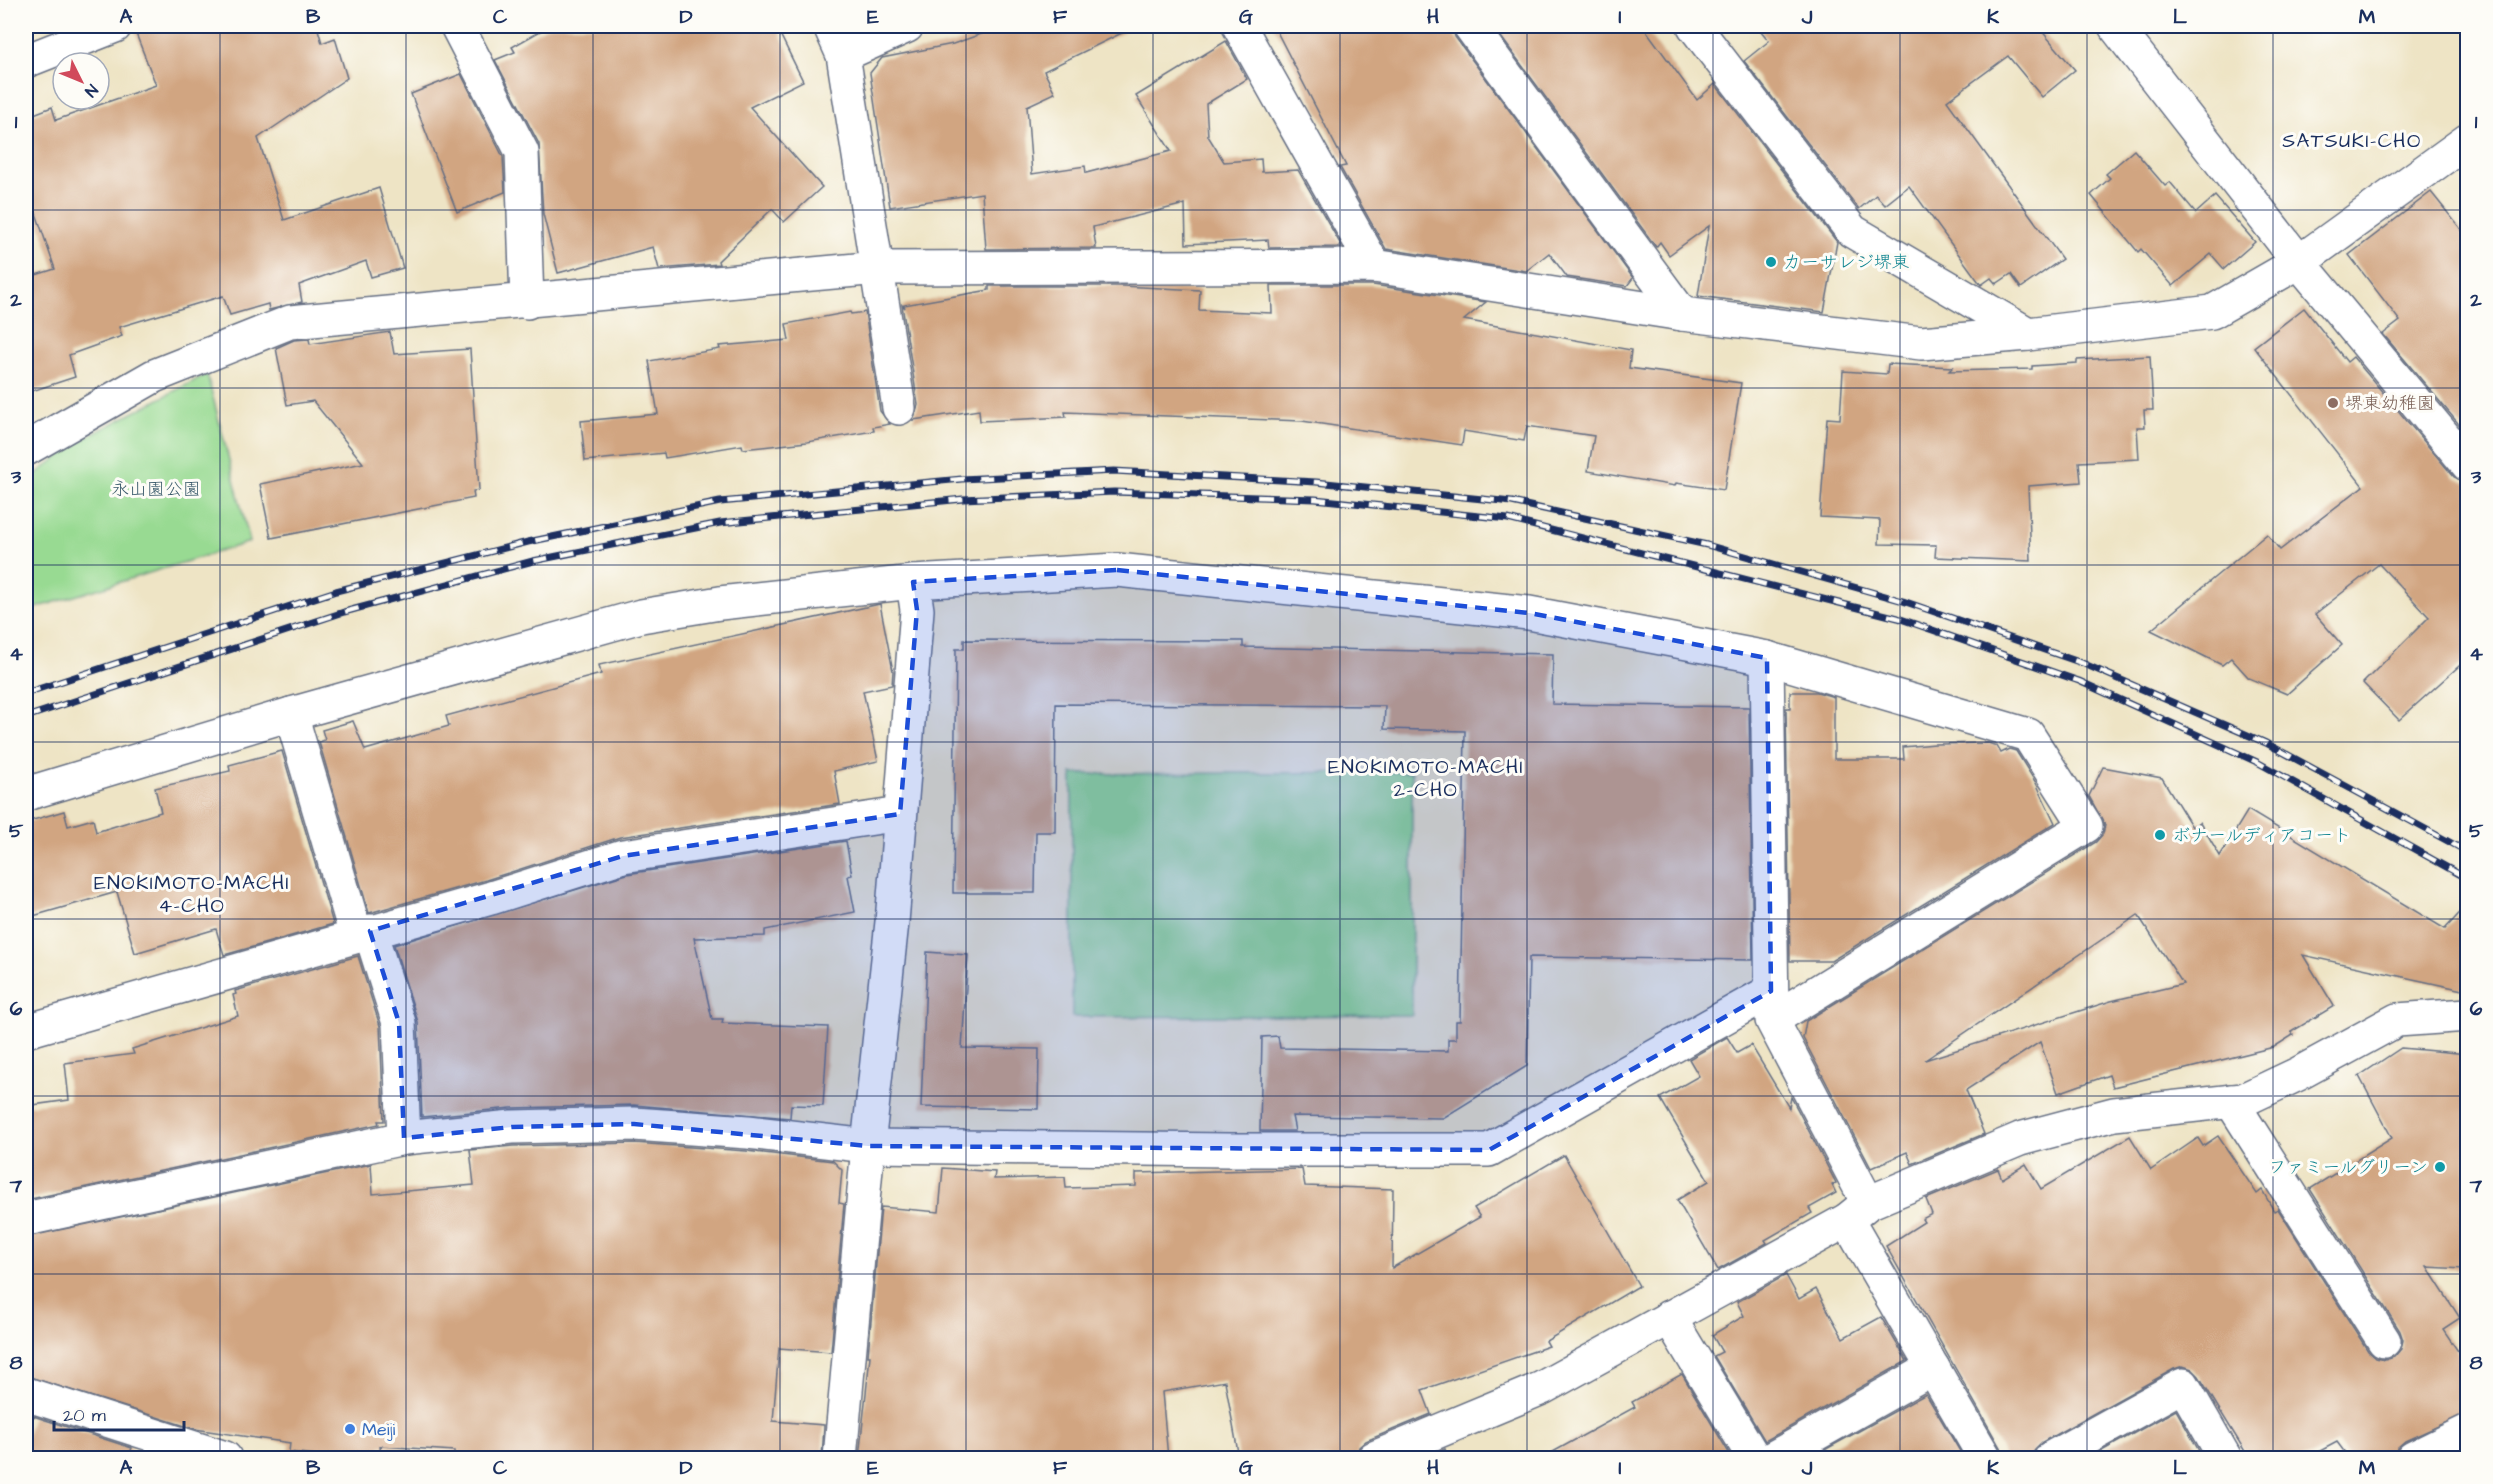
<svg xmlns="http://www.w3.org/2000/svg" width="2493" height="1484" viewBox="0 0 2493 1484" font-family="'Architects Daughter','Klee One',sans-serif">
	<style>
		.green { fill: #98da92; stroke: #5a8478; stroke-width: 1.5 }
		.building { fill: #d1a581; fill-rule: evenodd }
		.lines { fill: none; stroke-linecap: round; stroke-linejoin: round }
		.minor-casing { stroke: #656e82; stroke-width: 36 }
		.minor { stroke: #fff; stroke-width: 33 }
		.rail-casing { stroke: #1b2f5e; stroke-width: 7 }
		.rail { stroke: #fdfcf7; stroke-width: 4.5; stroke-dasharray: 14; stroke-linecap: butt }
		.marked { fill: #1d4ed8; fill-opacity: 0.2; stroke: #1d4ed8; stroke-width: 4.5; stroke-dasharray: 12 8; stroke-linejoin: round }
		.grid { fill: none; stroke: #1b2f5e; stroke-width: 1.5; stroke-opacity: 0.55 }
		.culture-dot { fill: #0f9aa8; stroke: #fdfcf7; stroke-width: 2 }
		.education-dot { fill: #8d6e63; stroke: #fdfcf7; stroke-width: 2 }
		.shop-dot { fill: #3f7fe0; stroke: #fdfcf7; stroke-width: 2 }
		.labels { text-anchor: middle; stroke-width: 6; stroke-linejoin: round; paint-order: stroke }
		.culture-label { font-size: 18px; fill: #0d838f; stroke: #fdfcf7; text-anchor: start }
		.education-label { font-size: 18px; fill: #785e54; stroke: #fdfcf7; text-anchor: start }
		.park-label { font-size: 18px; fill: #3a5a6b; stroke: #fdfcf7 }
		.shop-label { font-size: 18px; fill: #366cbe; stroke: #fdfcf7; text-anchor: start }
		.neighbourhood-label { font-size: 20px; letter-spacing: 1.5px; fill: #1b2f5e; stroke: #fdfcf7 }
		.neatline { fill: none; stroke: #1b2f5e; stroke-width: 2 }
		.grid-label { font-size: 20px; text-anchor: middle; font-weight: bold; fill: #1b2f5e }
	</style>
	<rect width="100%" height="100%" fill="#fdfcf7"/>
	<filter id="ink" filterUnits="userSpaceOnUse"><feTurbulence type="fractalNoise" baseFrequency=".0167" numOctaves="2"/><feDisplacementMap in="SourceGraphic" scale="12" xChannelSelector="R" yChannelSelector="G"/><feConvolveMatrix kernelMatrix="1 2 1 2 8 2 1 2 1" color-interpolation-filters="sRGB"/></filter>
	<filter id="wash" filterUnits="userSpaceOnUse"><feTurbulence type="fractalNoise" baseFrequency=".008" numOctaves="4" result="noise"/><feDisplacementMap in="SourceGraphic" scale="24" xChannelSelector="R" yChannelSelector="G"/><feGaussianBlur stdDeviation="1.35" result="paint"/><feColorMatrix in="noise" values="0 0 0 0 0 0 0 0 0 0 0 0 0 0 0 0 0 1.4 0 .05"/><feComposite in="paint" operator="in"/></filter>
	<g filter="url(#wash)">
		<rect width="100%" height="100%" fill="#eee4c5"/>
		<g class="green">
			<path d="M 207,374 L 250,542 L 26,611 L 26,509 L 36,474 L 81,440 Z"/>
			<path d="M 1412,772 L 1412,1015 L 1072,1017 L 1072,774 Z"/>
		</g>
		<g id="blocks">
			<g class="building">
				<path d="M 133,26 L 317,26 L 322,43 L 335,38 L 347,78 L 258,138 L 284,220 L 379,188 L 403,268 L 371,277 L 366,261 L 299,285 L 302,302 L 269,310 L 268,304 L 230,315 L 223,296 L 119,327 L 122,336 L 69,355 L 75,377 L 26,393 L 26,278 L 55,269 L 26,184 L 26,117 L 52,107 L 56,120 L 156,85 Z"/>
				<path d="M 549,26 L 776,26 L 803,81 L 750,107 L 822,187 L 784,222 L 772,209 L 718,261 L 719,264 L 659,269 L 653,247 L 558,273 L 543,214 L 539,144 L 495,60 L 515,52 L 512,47 Z"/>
				<path d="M 1004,26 L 1136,26 L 1044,71 L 1055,93 L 1027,106 L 1032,174 L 1085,166 L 1086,173 L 1171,151 L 1136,96 L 1226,41 L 1247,79 L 1206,104 L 1208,136 L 1224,162 L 1261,159 L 1262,172 L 1298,170 L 1342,247 L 1269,248 L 1268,240 L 1186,244 L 1185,204 L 1093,227 L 1096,248 L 986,249 L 982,193 L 890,207 L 870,73 L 882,58 L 953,44 Z"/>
				<path d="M 1274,26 L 1452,26 L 1455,37 L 1633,278 L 1627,286 L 1567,277 L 1549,253 L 1526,271 L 1386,249 L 1340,167 L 1346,166 Z"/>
				<path d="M 1493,26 L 1643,26 L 1697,100 L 1715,84 L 1837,242 L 1824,312 L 1698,296 L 1709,226 L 1669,255 L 1660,242 L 1656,247 Z"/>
				<path d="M 1757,26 L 2045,26 L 2040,29 L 2075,70 L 2042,97 L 2008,56 L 1947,101 L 2062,259 L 2021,288 L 2011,274 L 1996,284 L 1991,278 L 1981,285 L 1909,186 L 1885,205 L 1876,195 L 1859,209 L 1744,61 L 1769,41 Z"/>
				<path d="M 461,74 L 503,157 L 505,192 L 457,212 L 411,94 Z"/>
				<path d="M 2134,150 L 2165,186 L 2170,182 L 2196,213 L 2215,196 L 2255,242 L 2224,269 L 2211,254 L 2173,286 L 2141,249 L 2138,252 L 2091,195 L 2110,178 L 2106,174 Z"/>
				<path d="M 2431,192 L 2468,238 L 2468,435 L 2383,334 L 2400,321 L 2349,255 Z"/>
				<path d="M 1271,285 L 1373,285 L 1486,302 L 1464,320 L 1631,350 L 1629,368 L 1741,383 L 1724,490 L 1676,483 L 1675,486 L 1588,471 L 1594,436 L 1527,426 L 1524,441 L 1464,431 L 1462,445 L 1302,421 L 1065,412 L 1066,417 L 980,421 L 979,410 L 913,420 L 918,405 L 902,305 L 905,308 L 904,305 L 989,290 L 989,286 L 1122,286 L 1200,290 L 1199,310 L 1272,313 Z"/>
				<path d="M 2304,308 L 2347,362 L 2353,357 L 2454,477 L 2468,483 L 2468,658 L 2399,720 L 2363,683 L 2429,617 L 2379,564 L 2315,614 L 2342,645 L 2287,694 L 2249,678 L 2231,658 L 2222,665 L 2151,630 L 2267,534 L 2280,550 L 2363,486 L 2254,347 Z"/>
				<path d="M 850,312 L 851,314 L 865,312 L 880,411 L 890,424 L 873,427 L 874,431 L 807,442 L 743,449 L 742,445 L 665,458 L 664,453 L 585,461 L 581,421 L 658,414 L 649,361 L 720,349 L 719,346 L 789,340 L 786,324 Z"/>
				<path d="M 390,332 L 394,354 L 470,349 L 479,490 L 473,491 L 474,498 L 271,538 L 260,484 L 363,463 L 313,401 L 287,405 L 276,348 L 294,340 L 309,339 L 310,344 Z"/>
				<path d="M 2150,356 L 2153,410 L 2144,410 L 2145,427 L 2137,427 L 2139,459 L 2079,462 L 2081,482 L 2028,486 L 2031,561 L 1935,557 L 1936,545 L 1879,544 L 1880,520 L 1820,517 L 1827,418 L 1840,419 L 1843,371 L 1887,374 L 1888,364 L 1953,367 L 1949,371 L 2032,369 L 2032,366 L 2077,363 L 2077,360 Z"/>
				<path d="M 880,604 L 893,671 L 892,685 L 863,691 L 878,761 L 834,771 L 840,804 L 620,837 L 486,880 L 369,913 L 319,742 L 325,740 L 322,730 L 353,721 L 365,750 L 449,726 L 446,716 L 601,674 L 599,665 Z"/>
				<path d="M 964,640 L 1243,641 L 1243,647 L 1553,654 L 1552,704 L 1749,707 L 1753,960 L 1529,957 L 1527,1066 L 1443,1118 L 1292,1116 L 1295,1131 L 1260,1131 L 1262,1037 L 1278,1036 L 1280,1048 L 1448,1051 L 1448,1039 L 1456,1039 L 1456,1021 L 1460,1021 L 1465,731 L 1384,729 L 1385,706 L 1056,704 L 1055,832 L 1036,832 L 1035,893 L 953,893 L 956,649 L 964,649 Z"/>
				<path d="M 1790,692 L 1817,692 L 1834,697 L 1834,759 L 1904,759 L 1903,747 L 1935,744 L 1988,743 L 1997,746 L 2001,753 L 2009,749 L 2016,751 L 2036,783 L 2055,823 L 1831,961 L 1790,961 L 1786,708 L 1790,708 Z"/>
				<path d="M 282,751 L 333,924 L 224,955 L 216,929 L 135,953 L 117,892 L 26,918 L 26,822 L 64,811 L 68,826 L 93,819 L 96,832 L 161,812 L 155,788 L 230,771 L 229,765 Z"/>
				<path d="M 2103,767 L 2162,778 L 2192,827 L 2200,822 L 2220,856 L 2248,810 L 2445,929 L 2468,904 L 2468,991 L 2303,955 L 2334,1006 L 2291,1032 L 2293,1035 L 2274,1047 L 2113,1087 L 2109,1075 L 2058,1093 L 2040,1042 L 1966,1090 L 1984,1134 L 1912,1164 L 1907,1152 L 1871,1168 L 1803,1038 L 1806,1021 L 2096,842 L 2103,834 L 2105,825 L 2089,796 ZM 2138,915 L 2183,984 L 2111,1001 L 1925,1060 Z"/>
				<path d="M 846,841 L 852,875 L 848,876 L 855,912 L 765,930 L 765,936 L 694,938 L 712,1019 L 723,1019 L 722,1023 L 828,1027 L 823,1106 L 791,1105 L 790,1118 L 634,1105 L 511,1108 L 422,1117 L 418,1022 L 394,945 L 627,874 Z"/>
				<path d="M 927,952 L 968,955 L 962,1048 L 1039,1049 L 1038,1109 L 921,1107 Z"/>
				<path d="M 358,956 L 380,1026 L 384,1121 L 378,1121 L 379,1124 L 26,1200 L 26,1106 L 69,1100 L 65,1063 L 134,1054 L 132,1049 L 238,1016 L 233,995 L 236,994 L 235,991 Z"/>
				<path d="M 1727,1037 L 1737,1053 L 1751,1045 L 1789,1108 L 1791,1097 L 1836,1183 L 1832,1185 L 1836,1193 L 1809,1208 L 1812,1213 L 1765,1240 L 1767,1243 L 1718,1270 L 1677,1200 L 1709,1181 L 1660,1098 L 1699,1076 L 1689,1059 Z"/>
				<path d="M 2401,1048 L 2468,1054 L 2465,1269 L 2427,1267 L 2460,1318 L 2443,1329 L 2468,1366 L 2468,1413 L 2405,1441 L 2397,1448 L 2395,1458 L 2349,1458 L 2337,1442 L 2307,1458 L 2249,1458 L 2199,1376 L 2192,1369 L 2183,1366 L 2174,1369 L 2042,1442 L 2035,1449 L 2032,1458 L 2004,1458 L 2001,1449 L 1886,1246 L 1924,1222 L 1922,1219 L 1932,1214 L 1926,1199 L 1998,1169 L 2002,1179 L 2026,1164 L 2041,1189 L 2130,1136 L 2151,1170 L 2198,1138 L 2203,1146 L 2218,1136 L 2257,1194 L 2262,1190 L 2274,1211 L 2278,1209 L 2368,1351 L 2376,1358 L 2385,1360 L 2394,1357 L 2401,1349 L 2403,1340 L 2400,1331 L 2310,1189 L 2392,1138 L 2359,1076 Z"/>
				<path d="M 634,1143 L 746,1151 L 833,1161 L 842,1170 L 839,1203 L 844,1204 L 831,1352 L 779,1348 L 773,1421 L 824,1425 L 822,1458 L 454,1458 L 454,1451 L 380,1446 L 381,1458 L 345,1458 L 289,1452 L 290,1443 L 195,1429 L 26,1376 L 26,1237 L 371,1164 L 373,1194 L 474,1185 L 470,1150 L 513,1146 Z"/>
				<path d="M 1564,1155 L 1639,1286 L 1546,1341 L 1549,1346 L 1422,1390 L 1431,1414 L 1366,1441 L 1359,1447 L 1356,1458 L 1239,1458 L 1225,1381 L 1162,1392 L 1168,1458 L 859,1458 L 870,1356 L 868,1356 L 881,1207 L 939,1212 L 943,1168 L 995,1172 L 994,1179 L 1065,1177 L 1066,1188 L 1136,1186 L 1136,1173 L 1302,1169 L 1305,1186 L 1393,1189 L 1392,1268 L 1480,1217 L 1474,1208 Z"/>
				<path d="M 1786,1275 L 1799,1299 L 1816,1289 L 1843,1338 L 1881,1317 L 1907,1361 L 1765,1441 L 1714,1356 L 1722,1352 L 1712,1335 L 1744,1316 L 1737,1302 Z"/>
				<path d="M 1682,1374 L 1732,1458 L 1542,1458 L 1635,1407 L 1632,1402 Z"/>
				<path d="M 1926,1394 L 1964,1458 L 1810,1458 Z"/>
				<path d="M 2176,1410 L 2199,1451 L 2186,1458 L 2089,1458 Z"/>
				<path d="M 33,1416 L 132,1448 L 128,1458 L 26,1458 L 26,1439 Z"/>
				<path d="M 1445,1449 L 1448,1458 L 1422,1458 Z"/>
			</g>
		</g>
	</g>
	<g filter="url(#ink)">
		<use href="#blocks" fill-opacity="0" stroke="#656e82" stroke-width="1.5"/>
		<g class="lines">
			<defs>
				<g id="minor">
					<path d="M 457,26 L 522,152 L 527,302"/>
					<path d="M 830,26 L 843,55 L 899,408"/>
					<path d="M 1239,26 L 1374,266"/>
					<path d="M 1470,26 L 1682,314"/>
					<path d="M 1694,26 L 1852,231 L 2028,334"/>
					<path d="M 2115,26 L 2299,262 L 2468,465"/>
					<path d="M 843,55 L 907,26"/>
					<path d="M 26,61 L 115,26"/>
					<path d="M 26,449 L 154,376 L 290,322 L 878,268 L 1374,266 L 1682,314 L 1921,343 L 2028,334 L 2212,312 L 2299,262 L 2468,140"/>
					<path d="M 1767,658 L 1772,1013"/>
					<path d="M 291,714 L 356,935"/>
					<path d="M 26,794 L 291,714 L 641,616 L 720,603 L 913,582 L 1117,570 L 1529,613 L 1767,658 L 2028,735 L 2086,826 L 1772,1020 L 1868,1203"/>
					<path d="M 370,931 L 399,1023 L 404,1138"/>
					<path d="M 26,1031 L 491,898 L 623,856 L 900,814"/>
					<path d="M 2231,1101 L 2384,1341"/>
					<path d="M 26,1219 L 404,1138 L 512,1127 L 634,1124 L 748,1132 L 868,1146 L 1230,1150 L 1489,1150 L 1771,991"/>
					<path d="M 1847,1220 L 1985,1458"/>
					<path d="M 1669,1317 L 1754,1458"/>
					<path d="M 26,1394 L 225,1458"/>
					<path d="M 840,1458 L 868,1146 L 892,922 L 917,610 L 913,582"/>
					<path d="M 1374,1458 L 1542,1388 L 1847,1220 L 1868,1203 L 2020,1139 L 2114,1114 L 2243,1100 L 2298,1074 L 2397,1020 L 2468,1015"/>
					<path d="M 1773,1458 L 1933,1368"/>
					<path d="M 2051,1458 L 2183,1385 L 2225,1458"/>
					<path d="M 2413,1458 L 2468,1431"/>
				</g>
			</defs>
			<use href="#minor" class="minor-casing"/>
			<use href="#minor" class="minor"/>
			<defs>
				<g id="rail">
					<path d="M 26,693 L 336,591 L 528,542 L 720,502 L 962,479 L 1114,471 L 1316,482 L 1512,502 L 1707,545 L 1903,601 L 2082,663 L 2266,743 L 2468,852"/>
					<path d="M 26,717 L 344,612 L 533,561 L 720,523 L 963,499 L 1114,492 L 1315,499 L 1508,519 L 1898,618 L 2079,681 L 2257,762 L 2468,879"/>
				</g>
			</defs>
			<use href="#rail" class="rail-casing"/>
			<use href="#rail" class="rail"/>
		</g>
	</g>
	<path class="marked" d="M 1117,570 L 1529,613 L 1767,658 L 1771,991 L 1489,1150 L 868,1146 L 634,1124 L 512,1127 L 404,1138 L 399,1023 L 370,931 L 623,856 L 900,814 L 917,610 L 913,582 Z"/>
	<path class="grid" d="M 220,26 L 220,1458M 406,26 L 406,1458M 593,26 L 593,1458M 780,26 L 780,1458M 966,26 L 966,1458M 1153,26 L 1153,1458M 1340,26 L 1340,1458M 1527,26 L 1527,1458M 1713,26 L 1713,1458M 1900,26 L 1900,1458M 2087,26 L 2087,1458M 2273,26 L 2273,1458M 26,210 L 2468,210M 26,388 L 2468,388M 26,565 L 2468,565M 26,742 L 2468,742M 26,919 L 2468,919M 26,1096 L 2468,1096M 26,1274 L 2468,1274"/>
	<g class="culture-dot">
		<circle cx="1771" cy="262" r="6"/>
		<circle cx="2160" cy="835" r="6"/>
		<circle cx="2440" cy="1167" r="6"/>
	</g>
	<circle class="education-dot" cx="2333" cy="403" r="6"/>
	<circle class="shop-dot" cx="350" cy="1429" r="6"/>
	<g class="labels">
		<g class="culture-label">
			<text x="1783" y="268">カーサレジ堺東</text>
			<text x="2172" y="841">ボナールディアコート</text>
			<text x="2428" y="1173" text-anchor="end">ファミールグリーン</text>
		</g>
		<g class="education-label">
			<text x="2345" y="409">堺東幼稚園</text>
		</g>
		<g class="park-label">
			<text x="156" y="495">永山園公園</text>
		</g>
		<g class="shop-label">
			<text x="362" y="1435">Meiji</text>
		</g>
		<g class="neighbourhood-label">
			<text x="2352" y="147">SATSUKI-CHO</text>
			<text x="1426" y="773">ENOKIMOTO-MACHI<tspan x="1426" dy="23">2-CHO</tspan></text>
			<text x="192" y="889">ENOKIMOTO-MACHI<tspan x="192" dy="23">4-CHO</tspan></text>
		</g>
	</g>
	<rect width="2493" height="1484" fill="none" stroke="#fdfcf7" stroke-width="66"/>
	<g transform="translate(81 81) rotate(133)"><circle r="28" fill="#fdfcf7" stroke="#a3aaba" stroke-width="1.5"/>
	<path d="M0-4.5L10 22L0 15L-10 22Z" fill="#d1495b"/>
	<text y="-9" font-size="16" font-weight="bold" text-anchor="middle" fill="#1b2f5e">N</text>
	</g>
	<path d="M54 1421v9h130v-9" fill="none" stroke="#1b2f5e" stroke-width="3"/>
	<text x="63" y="1421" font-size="18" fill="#1b2f5e" stroke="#fdfcf7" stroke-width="4.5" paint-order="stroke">20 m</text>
	<rect x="33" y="33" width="2427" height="1418" class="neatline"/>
	<g class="grid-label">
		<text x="126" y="23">A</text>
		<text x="313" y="23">B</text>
		<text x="500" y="23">C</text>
		<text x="686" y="23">D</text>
		<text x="873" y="23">E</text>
		<text x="1060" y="23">F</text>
		<text x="1246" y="23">G</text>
		<text x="1433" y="23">H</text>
		<text x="1620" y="23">I</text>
		<text x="1807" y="23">J</text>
		<text x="1993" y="23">K</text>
		<text x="2180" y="23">L</text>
		<text x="2367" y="23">M</text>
		<text x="16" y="128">1</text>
		<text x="2476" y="128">1</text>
		<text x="16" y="306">2</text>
		<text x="2476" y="306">2</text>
		<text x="16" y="483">3</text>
		<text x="2476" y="483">3</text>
		<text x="16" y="660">4</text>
		<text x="2476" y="660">4</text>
		<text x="16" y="837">5</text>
		<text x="2476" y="837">5</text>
		<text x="16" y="1015">6</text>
		<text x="2476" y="1015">6</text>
		<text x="16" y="1192">7</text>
		<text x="2476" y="1192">7</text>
		<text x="16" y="1369">8</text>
		<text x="2476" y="1369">8</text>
		<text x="126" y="1474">A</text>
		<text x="313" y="1474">B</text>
		<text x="500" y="1474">C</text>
		<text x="686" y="1474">D</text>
		<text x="873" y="1474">E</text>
		<text x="1060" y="1474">F</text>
		<text x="1246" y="1474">G</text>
		<text x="1433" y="1474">H</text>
		<text x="1620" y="1474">I</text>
		<text x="1807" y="1474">J</text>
		<text x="1993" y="1474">K</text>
		<text x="2180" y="1474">L</text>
		<text x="2367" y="1474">M</text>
	</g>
</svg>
